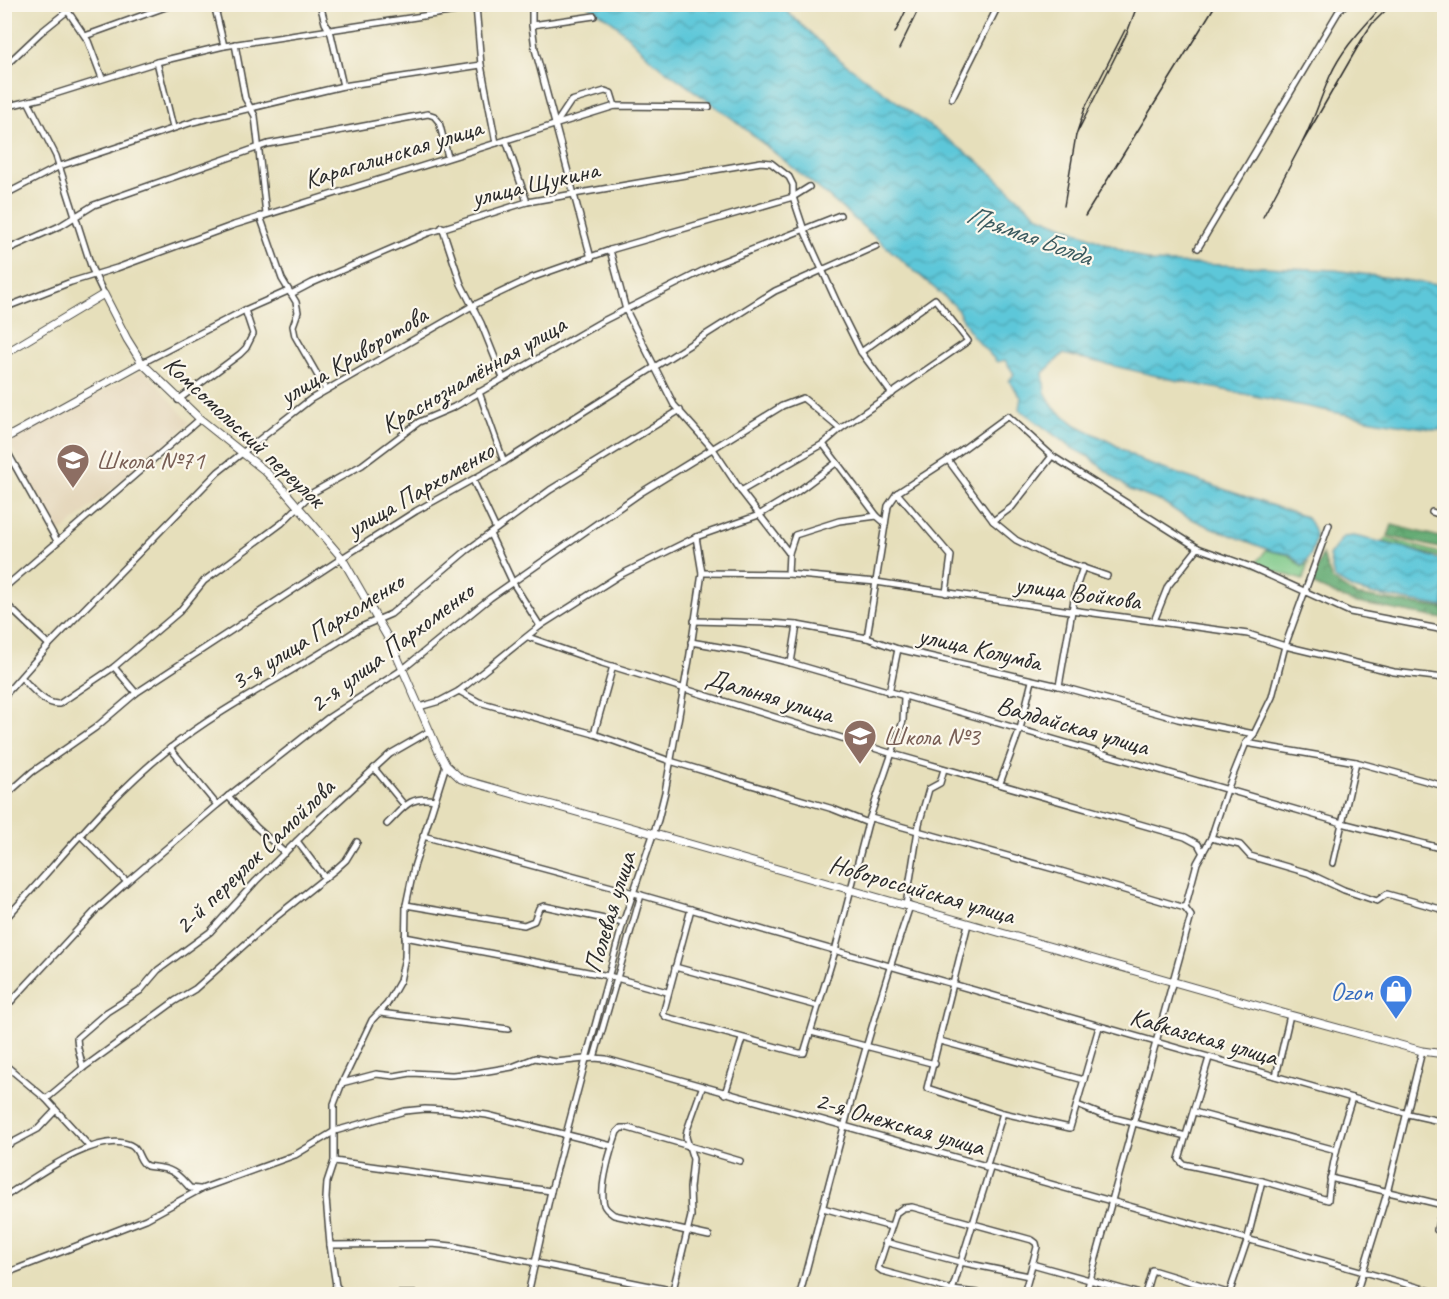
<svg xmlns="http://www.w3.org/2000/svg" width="1449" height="1299" viewBox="0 0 1449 1299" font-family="Caveat,sans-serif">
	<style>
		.built { fill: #e1d2b4 }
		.grass { fill: #7cc887; stroke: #547a59; stroke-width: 1.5 }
		.forest { fill: url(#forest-crowns); stroke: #486c50; stroke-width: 1.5 }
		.wetland { fill: url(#wetland-marsh); stroke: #547a59; stroke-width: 1.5 }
		.water { fill: url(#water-waves); stroke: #447982; stroke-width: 1.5 }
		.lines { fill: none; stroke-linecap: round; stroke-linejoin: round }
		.minor-casing { stroke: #474641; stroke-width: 8 }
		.tertiary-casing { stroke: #474641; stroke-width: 9 }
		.minor { stroke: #fff; stroke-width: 5 }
		.tertiary { stroke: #fff; stroke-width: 7 }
		.rail { stroke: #2b2b2b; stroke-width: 1.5 }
		.labels { text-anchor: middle; stroke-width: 4.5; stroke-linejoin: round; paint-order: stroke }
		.street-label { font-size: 26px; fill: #2b2b2b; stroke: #fbf7ec }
		.education-label { font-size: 26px; fill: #785e54; stroke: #fbf7ec; text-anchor: start }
		.shop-label { font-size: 26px; fill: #366cbe; stroke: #fbf7ec; text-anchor: end }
		.water-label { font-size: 27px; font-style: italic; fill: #3a5a5f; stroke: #fbf7ec }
	</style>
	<defs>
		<pattern id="forest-crowns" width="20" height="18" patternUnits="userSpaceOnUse" patternTransform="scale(1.5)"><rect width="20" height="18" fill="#65ac74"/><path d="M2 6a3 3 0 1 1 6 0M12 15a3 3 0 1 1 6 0" fill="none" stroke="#538c5f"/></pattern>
		<pattern id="wetland-marsh" width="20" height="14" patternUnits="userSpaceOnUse" patternTransform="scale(1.5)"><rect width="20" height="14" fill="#7cc887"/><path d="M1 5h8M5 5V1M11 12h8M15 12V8" fill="none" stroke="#66a36f"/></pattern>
		<pattern id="water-waves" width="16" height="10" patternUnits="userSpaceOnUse" patternTransform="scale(1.5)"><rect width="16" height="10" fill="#5dc7d9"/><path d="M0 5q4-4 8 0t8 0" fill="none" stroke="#4da2b0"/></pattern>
	</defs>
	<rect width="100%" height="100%" fill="#fbf7ec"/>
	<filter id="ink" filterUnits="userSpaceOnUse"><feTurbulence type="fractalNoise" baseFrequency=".0167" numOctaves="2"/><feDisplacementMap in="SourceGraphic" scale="12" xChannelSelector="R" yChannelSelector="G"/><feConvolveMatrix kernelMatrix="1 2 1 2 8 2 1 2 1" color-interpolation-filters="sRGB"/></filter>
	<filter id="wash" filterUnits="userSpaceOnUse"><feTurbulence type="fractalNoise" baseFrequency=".008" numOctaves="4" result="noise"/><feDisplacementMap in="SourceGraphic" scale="24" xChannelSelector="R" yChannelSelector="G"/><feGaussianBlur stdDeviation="1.35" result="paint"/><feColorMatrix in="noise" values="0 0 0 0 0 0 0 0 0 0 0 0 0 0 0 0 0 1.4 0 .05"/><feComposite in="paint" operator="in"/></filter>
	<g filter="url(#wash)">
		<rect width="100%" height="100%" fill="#e6dfbb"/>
		<path class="built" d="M 144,369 L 190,423 L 58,535 L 9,442 Z"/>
		<path class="grass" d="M 1266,550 L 1289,555 L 1302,567 L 1308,563 L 1303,580 L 1255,565 Z"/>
		<g class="forest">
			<path d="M 1392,525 L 1444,538 L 1444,549 L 1388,536 Z"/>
			<path d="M 1322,554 L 1332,580 L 1355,595 L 1444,609 L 1444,619 L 1352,602 L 1312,584 Z"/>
		</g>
		<path class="wetland" d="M 1386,538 L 1444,554 L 1444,558 L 1383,542 Z"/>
		<g class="water">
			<path d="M 773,5 L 784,9 L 839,59 L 980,163 L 1037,215 L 1151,262 L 1335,270 L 1444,286 L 1444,431 L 1378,421 L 1170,379 L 1063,354 L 1043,373 L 1045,392 L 1054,408 L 1076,425 L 1112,443 L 1143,462 L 1306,517 C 1321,534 1316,549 1303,566 L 1290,554 L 1272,551 L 1205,525 L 1179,513 L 1164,503 L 1130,490 L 1089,457 L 1072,448 L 1019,409 L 1021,397 L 1009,381 L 1014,374 L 1005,360 L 997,362 L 972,335 L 955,306 L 823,192 L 733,119 L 654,62 L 612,21 L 587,5 Z"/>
			<path d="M 1354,536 L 1406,548 L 1444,561 L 1444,607 L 1372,594 L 1353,589 L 1334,578 L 1329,556 L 1343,537 Z"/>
		</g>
	</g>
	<g filter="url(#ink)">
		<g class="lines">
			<defs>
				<g id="minor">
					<path d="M 214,4 L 224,46"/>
					<path d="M 320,4 L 325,23 L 331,34 L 343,86"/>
					<path d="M 532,4 L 532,25 L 535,49 L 591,258"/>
					<path d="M 476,6 L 481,65 L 496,143"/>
					<path d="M 67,10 L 88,41 L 102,78"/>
					<path d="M 532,25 L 594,16"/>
					<path d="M 85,36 L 174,4"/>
					<path d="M 235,44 L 245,98 L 255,116 L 266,214"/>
					<path d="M 157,62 L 173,127"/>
					<path d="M 4,67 L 40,33 L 76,4"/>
					<path d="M 952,98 L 999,4"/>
					<path d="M 28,101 L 56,156 L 92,269 L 104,294"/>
					<path d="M 4,107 L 42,98 L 157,62 L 224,46 L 476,8 L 523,4"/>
					<path d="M 555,125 L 571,101 L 605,91 L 611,93 L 615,106"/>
					<path d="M 506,140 L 527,202"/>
					<path d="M 4,195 L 60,166 L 193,122 L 343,86 L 481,65"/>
					<path d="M 260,216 L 282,279 L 296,302 L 298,312 L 293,326 L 295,336 L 326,390"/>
					<path d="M 442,227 L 461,284 L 481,323 L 503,378"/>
					<path d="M 1198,248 L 1340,9 L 1346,4"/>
					<path d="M 610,250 L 626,310 L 674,405 L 713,449 L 741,491 L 789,553 L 788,574"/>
					<path d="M 4,251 L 60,226 L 94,205 L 268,144 L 428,114 L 434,116 L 439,122 L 448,157"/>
					<path d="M 291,294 L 312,283 L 428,233 L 527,202 L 761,162 L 771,163 L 789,177 L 793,185 L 793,197 L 804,230 L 844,318 L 861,352 L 892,394"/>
					<path d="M 4,308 L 71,282 L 117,268 L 234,225 L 615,106 L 709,107"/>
					<path d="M 142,363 L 245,310 L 288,291"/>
					<path d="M 479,392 L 504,462"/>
					<path d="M 178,400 L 240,354 L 246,348 L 253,334 L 245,310"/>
					<path d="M 823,444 L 877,516 L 885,523"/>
					<path d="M 4,446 L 57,541"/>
					<path d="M 948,460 L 993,521 L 1016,540 L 1046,555 L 1107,576"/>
					<path d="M 473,480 L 496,529"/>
					<path d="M 741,491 L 823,444 L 840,429 L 968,341 L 935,299 L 861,352"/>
					<path d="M 897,493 L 951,556 L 946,593"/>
					<path d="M 1432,512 L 1444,516"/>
					<path d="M 993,521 L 1012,507 L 1052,456"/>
					<path d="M 490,534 L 513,583 L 540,626"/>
					<path d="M 789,553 L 795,535 L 839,521 L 877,516"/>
					<path d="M 702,573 L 788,574 L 876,582 L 1070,611 L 1071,610 L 1248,634 L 1285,646 L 1394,672 L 1444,678"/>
					<path d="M 4,588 L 200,419"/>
					<path d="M 4,602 L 49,645"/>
					<path d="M 694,621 L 770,623 L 797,625 L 867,638 L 898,649 L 1059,686 L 1178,719 L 1254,734"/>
					<path d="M 1154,621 L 1168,586 L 1198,548"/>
					<path d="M 528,637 L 602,663 L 893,754 L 1185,837 L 1198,844 L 1203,853"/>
					<path d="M 867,638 L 888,506 L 897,493 L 948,460 L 1008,416 L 1052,456 L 1198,548 L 1251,567 L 1350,612 L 1444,630"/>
					<path d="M 691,642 L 743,651 L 791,663 L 1342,823 L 1444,849"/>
					<path d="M 791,663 L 797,625"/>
					<path d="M 114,667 L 136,693"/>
					<path d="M 21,677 C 31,687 44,705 59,704 L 114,667 L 179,612 L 204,581 L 282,523 L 312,493 L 362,465 L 419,422 L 454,407 L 601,322 L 716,264 L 840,215"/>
					<path d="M 1059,686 L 1076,588 L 1083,567"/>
					<path d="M 459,691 L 479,702 L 594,734 L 670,761 L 833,809 L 868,823"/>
					<path d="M 889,693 L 898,649"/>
					<path d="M 4,696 L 49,645 L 218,472 L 311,399 L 472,306 L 531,278 L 610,250 L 793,197 L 809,187"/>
					<path d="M 419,707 L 440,701 L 459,691 L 540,626 L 620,575 L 696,537 L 759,515 L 797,492 L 836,463"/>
					<path d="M 594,734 L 613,666"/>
					<path d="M 1246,743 L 1356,762 L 1444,786"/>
					<path d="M 170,748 L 217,805"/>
					<path d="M 374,768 L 405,806"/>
					<path d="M 1000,783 L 1020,729 L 1032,681"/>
					<path d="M 228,796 L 256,827 L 285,853"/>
					<path d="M 4,797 L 32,772 L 95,728 L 136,693 L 342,558 L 416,511 L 504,462 L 775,291 L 876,246"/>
					<path d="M 871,818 L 1061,871 L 1185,908"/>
					<path d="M 387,824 C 404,807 410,795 435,800"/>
					<path d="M 80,835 L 127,882"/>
					<path d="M 423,836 L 634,893 L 1408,1114 L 1444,1122"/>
					<path d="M 1211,838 L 1240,845 L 1250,856 L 1308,873 L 1344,890 L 1377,901 L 1387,894 L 1444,910"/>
					<path d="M 297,841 L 325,878"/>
					<path d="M 1333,863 L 1356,762"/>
					<path d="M 406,905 L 524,925 L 534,921 L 539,908 L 544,906 L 623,923"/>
					<path d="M 906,905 L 919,824 L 929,789 L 940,783 L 944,769"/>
					<path d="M 691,909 L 663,1014 L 666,1017 L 799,1053 L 804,1053 L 835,951 L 868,823 L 903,721 L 904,697"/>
					<path d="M 4,920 C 58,863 107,798 169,749 C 228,702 299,670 361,627 L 391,614 L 466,551 L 550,490 L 680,410"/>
					<path d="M 968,924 L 927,1088 L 1003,1113 L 1070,1128 L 1099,1027"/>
					<path d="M 405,937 L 609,976 L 667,992"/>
					<path d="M 675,967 L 818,1006"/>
					<path d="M 4,1009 L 97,909 L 127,882 L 217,805 L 328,718 L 403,669 L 490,598 L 642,492 L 782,406 L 803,398 L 840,429"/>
					<path d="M 380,1013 L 508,1029"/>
					<path d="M 811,1032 L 935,1064"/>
					<path d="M 940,1041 L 1084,1080"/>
					<path d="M 594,1058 L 641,895"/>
					<path d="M 1209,1058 L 1179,1159 L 1183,1164 L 1262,1181 L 1328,1200 C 1331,1164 1341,1132 1352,1098"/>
					<path d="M 4,1064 L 46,1099 L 89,1146"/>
					<path d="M 83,1068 L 78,1048 L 77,1038 L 107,1012 L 140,991 L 158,970 L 210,932 L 256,881 L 317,821 L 390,754 L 430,731"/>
					<path d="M 1276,1076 L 1290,1015"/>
					<path d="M 342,1083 L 376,1074 L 394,1076 L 411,1073 L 452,1075 L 476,1073 L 512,1067 L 535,1058 L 556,1062 L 594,1058 L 606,1059 L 1442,1294"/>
					<path d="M 725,1094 L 742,1039"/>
					<path d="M 46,1099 L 83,1068 L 175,1001 L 195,989 L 277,916 L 336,869 L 346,860 L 357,842"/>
					<path d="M 1077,1105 L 1102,1115 L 1186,1136"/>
					<path d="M 1194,1112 L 1336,1150"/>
					<path d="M 4,1147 L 38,1129 L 55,1111"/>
					<path d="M 334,1161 L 551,1191"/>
					<path d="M 986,1168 L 1003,1113"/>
					<path d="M 1330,1178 L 1443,1205"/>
					<path d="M 4,1197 C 33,1179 96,1130 130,1145 C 140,1149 138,1162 147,1166 C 151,1167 156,1167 161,1168 C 175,1170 181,1178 190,1188 L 199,1189"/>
					<path d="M 1444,1200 L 1437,1230 L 1444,1232"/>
					<path d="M 823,1208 L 891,1227"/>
					<path d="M 709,1236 L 614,1215 C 610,1212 606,1210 604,1205 C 599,1187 611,1149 617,1132 L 621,1128 L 628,1128 L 740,1161"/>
					<path d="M 885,1242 L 960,1262 L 1029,1276"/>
					<path d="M 330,1245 L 432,1244 L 452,1246 L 690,1294"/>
					<path d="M 1032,1264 L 1140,1294"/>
					<path d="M 4,1274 L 146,1219 L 201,1189 L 295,1155 L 335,1131 L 405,1111 L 425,1109 L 446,1110 L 487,1115 L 612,1146"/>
					<path d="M 336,1286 L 343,1294 L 347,1294"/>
					<path d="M 333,1294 L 336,1286 L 330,1245 L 326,1198 L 327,1182 L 334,1161 L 334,1104 L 342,1083 L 372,1020 L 387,1004 L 400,981 L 405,957 L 406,905 L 414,867 L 446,765"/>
					<path d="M 360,1294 L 417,1294"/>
					<path d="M 528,1294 L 551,1191 L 586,1059 L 623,923 L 658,820 L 665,792 L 689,660 L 702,573 L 696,537"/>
					<path d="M 672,1294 L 691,1216 L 690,1188 L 693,1159 L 686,1137 L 687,1130 L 702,1088"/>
					<path d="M 800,1294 C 834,1164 867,1033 910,906"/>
					<path d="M 951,1294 L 990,1169"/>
					<path d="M 986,1294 L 952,1290 L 882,1271 L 878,1268 L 896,1213 L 903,1208 L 912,1207 L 1032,1240 L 1036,1243 L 1037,1247 L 1024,1294"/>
					<path d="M 1086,1294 L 1191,916 L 1185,908 L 1197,863 L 1211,838 L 1227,790 L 1246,743 L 1254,734 L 1272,697 L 1285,646 L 1329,525"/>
					<path d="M 1145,1294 L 1152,1270 L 1231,1294"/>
					<path d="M 1229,1294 L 1247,1241 L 1262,1181"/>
					<path d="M 1356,1294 L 1387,1193 L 1422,1051"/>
				</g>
				<g id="tertiary">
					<path d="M 4,354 L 104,294 L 127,339 L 142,363 L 200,419 L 264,470 L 282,488 L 342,558 L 392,645 L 438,750 L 446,765 L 461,779 L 1290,1015 L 1422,1051 L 1444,1054"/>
					<path d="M 4,439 L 142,363"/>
				</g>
			</defs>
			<use href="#minor" class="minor-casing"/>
			<use href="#tertiary" class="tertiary-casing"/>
			<use href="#minor" class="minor"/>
			<use href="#tertiary" class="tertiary"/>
			<g class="rail">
				<path d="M 1384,4 C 1364,27 1343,47 1330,76 C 1320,99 1313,123 1301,145 L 1364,36 L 1372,24 L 1392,4"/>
				<path d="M 1125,30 L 1085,108 L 1076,135 L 1127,33 L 1137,6"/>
				<path d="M 895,33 L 909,4"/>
				<path d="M 899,49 L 921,4"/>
				<path d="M 1064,206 L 1076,135"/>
				<path d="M 1085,216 L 1216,4"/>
				<path d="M 1263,217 L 1301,145"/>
			</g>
		</g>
	</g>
	<defs>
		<symbol id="school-pin" viewBox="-11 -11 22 30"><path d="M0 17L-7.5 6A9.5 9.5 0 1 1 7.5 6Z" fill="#8d6e63" stroke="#fbf7ec"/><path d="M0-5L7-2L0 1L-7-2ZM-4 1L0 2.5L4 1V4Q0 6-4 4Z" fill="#fff"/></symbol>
		<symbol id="shop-pin" viewBox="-11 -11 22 30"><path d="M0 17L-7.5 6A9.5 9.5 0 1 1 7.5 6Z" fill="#3f7fe0" stroke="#fbf7ec"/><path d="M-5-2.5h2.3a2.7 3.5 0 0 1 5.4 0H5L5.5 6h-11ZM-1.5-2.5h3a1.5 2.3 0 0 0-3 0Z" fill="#fff"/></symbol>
	</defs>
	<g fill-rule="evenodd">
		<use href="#school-pin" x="54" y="441" width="38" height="52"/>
		<use href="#school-pin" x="841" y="717" width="38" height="52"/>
		<use href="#shop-pin" x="1377" y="972" width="38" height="52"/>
	</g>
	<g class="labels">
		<g class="street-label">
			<text transform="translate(393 153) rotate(-17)" y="9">Карагалинская улица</text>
			<text transform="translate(535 183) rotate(-13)" y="9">улица Щукина</text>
			<text transform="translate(353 355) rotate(-31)" y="9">улица Криворотова</text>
			<text transform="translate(473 374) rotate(-30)" y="9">Краснознамённая улица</text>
			<text transform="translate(245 431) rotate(43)" y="9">Комсомольский переулок</text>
			<text transform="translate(420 489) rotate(-30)" y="9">улица Пархоменко</text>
			<text transform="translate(1078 592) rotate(8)" y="9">улица Войкова</text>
			<text transform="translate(317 631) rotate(-32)" y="9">3-я улица Пархоменко</text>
			<text transform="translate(391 647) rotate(-37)" y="9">2-я улица Пархоменко</text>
			<text transform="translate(980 648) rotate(13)" y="9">улица Колумба</text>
			<text transform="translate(770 695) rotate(17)" y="9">Дальняя улица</text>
			<text transform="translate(1073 725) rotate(16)" y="9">Валдайская улица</text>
			<text transform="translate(254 856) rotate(-44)" y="9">2-й переулок Самойлова</text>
			<text transform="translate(922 889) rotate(16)" y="9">Новороссийская улица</text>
			<text transform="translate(609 912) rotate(-73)" y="9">Полевая улица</text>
			<text transform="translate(1204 1036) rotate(16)" y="9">Кавказская улица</text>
			<text transform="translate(900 1123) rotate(16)" y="9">2-я Онежская улица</text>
		</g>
		<g class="education-label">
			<text x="96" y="469">Школа №71</text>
			<text x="883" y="745">Школа №3</text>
		</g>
		<g class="shop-label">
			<text x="1373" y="1000">Ozon</text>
		</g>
		<g class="water-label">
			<text transform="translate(1029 235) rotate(20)" y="9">Прямая Болда</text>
		</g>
	</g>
	<rect width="1449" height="1299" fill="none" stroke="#fbf7ec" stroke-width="24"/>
</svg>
